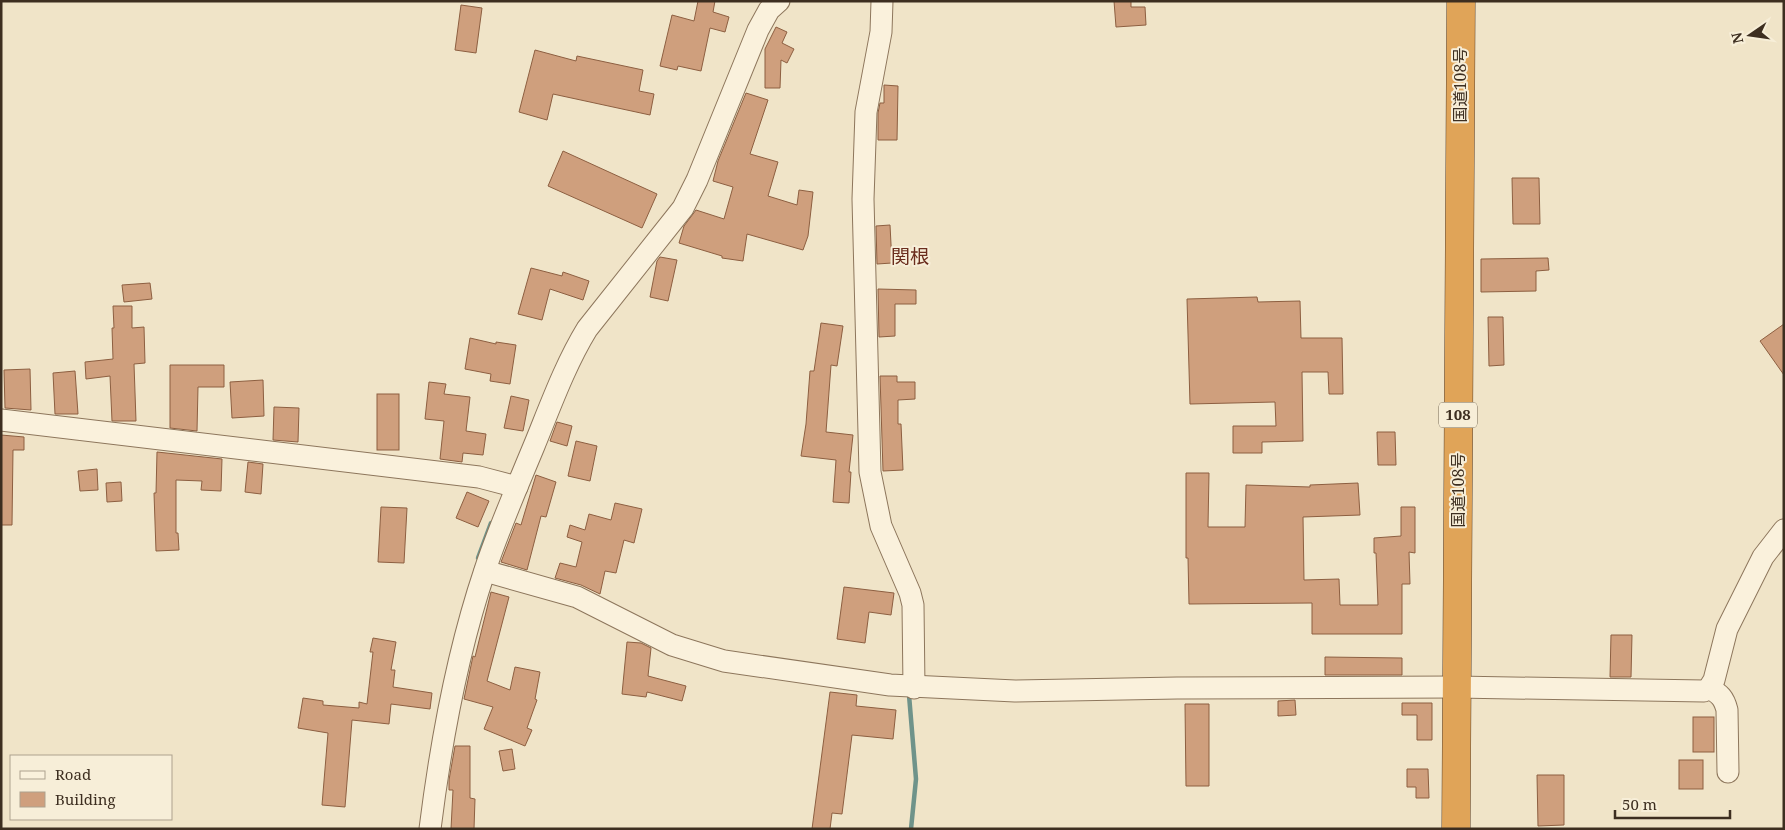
<svg xmlns="http://www.w3.org/2000/svg" width="1785" height="830" viewBox="0 0 1785 830" font-family="'Noto Serif','Noto Sans JP',serif">
	<style>
		.lines { fill: none; stroke-linecap: round; stroke-linejoin: round }
		.stream { stroke: #6f938a; stroke-width: 4.5 }
		.building { fill: #cf9f7d; stroke: #8d5f41 }
		.minor-casing { stroke: #8d765c; stroke-width: 23 }
		.highway-casing { stroke: #5b4430; stroke-width: 29 }
		.minor { stroke: #faf1dc; stroke-width: 21 }
		.highway { stroke: #e0a458; stroke-width: 28 }
		.labels { text-anchor: middle; stroke-width: 4; stroke-linejoin: round; paint-order: stroke }
		.shield { fill: #f7eed8; stroke: #756857; stroke-width: 1 }
		.shield-label { font-size: 15px; font-weight: bold; fill: #3d2e20 }
		.street-label { font-size: 16px; fill: #3d2e20; stroke: #f7eed8 }
		.quarter-label { font-size: 19px; fill: #6b2e1e; stroke: #f7eed8 }
	</style>
	<rect width="100%" height="100%" fill="#f0e4c8"/>
	<g class="lines">
		<g class="stream">
			<path d="M 478,558 L 491,523"/>
			<path d="M 909,695 L 916,779 L 911,829"/>
		</g>
	</g>
	<g class="building">
		<path d="M 698,1 L 715,1 L 713,12 L 729,17 L 725,32 L 710,28 L 701,71 L 678,66 L 677,70 L 660,66 L 672,15 L 694,21 Z"/>
		<path d="M 1114,1 L 1131,1 L 1131,7 L 1145,7 L 1146,25 L 1116,27 Z"/>
		<path d="M 461,5 L 482,8 L 476,53 L 455,50 Z"/>
		<path d="M 776,27 L 787,32 L 782,43 L 794,49 L 787,63 L 781,60 L 780,88 L 765,88 L 765,49 Z"/>
		<path d="M 535,50 L 576,61 L 577,56 L 643,70 L 639,91 L 654,94 L 650,115 L 553,94 L 547,120 L 519,112 Z"/>
		<path d="M 884,85 L 898,86 L 897,140 L 878,140 L 878,113 L 880,103 L 884,103 Z"/>
		<path d="M 746,93 L 768,100 L 750,154 L 778,162 L 768,196 L 797,205 L 799,190 L 813,192 L 808,236 L 803,250 L 747,234 L 743,261 L 722,258 L 722,256 L 679,243 L 684,226 L 696,210 L 724,219 L 733,187 L 713,181 L 718,161 Z"/>
		<path d="M 563,151 L 657,194 L 642,228 L 548,186 Z"/>
		<path d="M 1512,178 L 1539,178 L 1540,224 L 1513,224 Z"/>
		<path d="M 890,225 L 892,263 L 877,264 L 876,226 Z"/>
		<path d="M 660,257 L 677,260 L 668,301 L 650,297 L 657,261 Z"/>
		<path d="M 1548,258 L 1549,270 L 1536,271 L 1536,291 L 1481,292 L 1481,259 Z"/>
		<path d="M 531,268 L 562,276 L 563,272 L 589,281 L 583,300 L 550,289 L 542,320 L 518,314 Z"/>
		<path d="M 150,283 L 152,299 L 124,302 L 122,285 Z"/>
		<path d="M 878,289 L 916,290 L 916,304 L 895,304 L 895,336 L 879,337 Z"/>
		<path d="M 1257,297 L 1258,302 L 1300,301 L 1301,338 L 1342,338 L 1343,394 L 1329,394 L 1328,372 L 1302,372 L 1303,441 L 1262,442 L 1262,453 L 1233,453 L 1233,426 L 1276,426 L 1275,402 L 1190,404 L 1187,299 Z"/>
		<path d="M 113,306 L 132,306 L 132,328 L 144,327 L 145,363 L 134,364 L 136,421 L 112,421 L 110,376 L 86,379 L 85,362 L 113,359 L 112,328 L 114,328 Z"/>
		<path d="M 1488,317 L 1503,317 L 1504,365 L 1489,366 Z"/>
		<path d="M 821,323 L 843,326 L 837,366 L 831,365 L 826,432 L 853,435 L 849,472 L 851,472 L 849,503 L 833,502 L 836,460 L 801,456 L 806,424 L 810,371 L 814,371 Z"/>
		<path d="M 1784,324 L 1784,375 L 1760,341 Z"/>
		<path d="M 470,338 L 496,344 L 496,342 L 516,345 L 510,384 L 490,381 L 491,374 L 465,369 Z"/>
		<path d="M 170,365 L 224,365 L 224,387 L 198,387 L 197,431 L 170,428 Z"/>
		<path d="M 30,369 L 31,410 L 5,408 L 4,370 Z"/>
		<path d="M 75,371 L 78,414 L 55,414 L 53,373 Z"/>
		<path d="M 880,376 L 897,376 L 897,382 L 915,382 L 915,399 L 898,400 L 898,424 L 901,424 L 903,470 L 883,471 Z"/>
		<path d="M 263,380 L 264,416 L 232,418 L 230,382 Z"/>
		<path d="M 429,382 L 446,384 L 444,394 L 470,397 L 466,431 L 486,434 L 483,455 L 463,453 L 462,462 L 440,459 L 444,421 L 425,419 Z"/>
		<rect x="377" y="394" width="22" height="56"/>
		<path d="M 511,396 L 529,400 L 523,431 L 504,428 Z"/>
		<path d="M 274,407 L 299,408 L 298,442 L 273,440 Z"/>
		<path d="M 557,422 L 572,426 L 567,446 L 550,441 Z"/>
		<path d="M 1377,432 L 1395,432 L 1396,465 L 1378,465 Z"/>
		<path d="M 1,435 L 24,437 L 24,450 L 13,450 L 12,525 L 1,525 Z"/>
		<path d="M 576,441 L 597,446 L 590,481 L 568,476 Z"/>
		<path d="M 157,452 L 222,459 L 221,491 L 201,490 L 202,481 L 176,480 L 176,533 L 178,533 L 179,550 L 156,551 L 154,493 L 156,493 Z"/>
		<path d="M 248,462 L 263,464 L 261,494 L 245,492 Z"/>
		<path d="M 97,469 L 98,490 L 80,491 L 78,471 Z"/>
		<path d="M 1186,473 L 1209,473 L 1208,527 L 1245,527 L 1246,485 L 1310,487 L 1310,485 L 1358,483 L 1360,515 L 1303,517 L 1304,580 L 1339,579 L 1340,605 L 1378,605 L 1376,553 L 1374,553 L 1374,538 L 1401,536 L 1401,507 L 1415,507 L 1415,553 L 1409,552 L 1410,584 L 1402,584 L 1402,634 L 1312,634 L 1312,603 L 1189,604 L 1188,558 L 1186,558 Z"/>
		<path d="M 536,475 L 556,482 L 546,517 L 541,516 L 527,570 L 501,562 L 516,523 L 521,525 Z"/>
		<path d="M 121,482 L 122,501 L 107,502 L 106,483 Z"/>
		<path d="M 467,492 L 489,501 L 478,527 L 456,518 Z"/>
		<path d="M 615,503 L 642,509 L 634,543 L 624,540 L 616,573 L 605,571 L 600,594 L 581,585 L 555,578 L 560,563 L 576,567 L 582,542 L 567,537 L 570,525 L 585,530 L 589,514 L 611,520 Z"/>
		<path d="M 381,507 L 407,508 L 404,563 L 378,562 Z"/>
		<path d="M 844,587 L 894,593 L 891,615 L 869,612 L 865,643 L 837,639 Z"/>
		<path d="M 491,592 L 509,597 L 487,681 L 510,690 L 515,667 L 540,672 L 535,699 L 537,700 L 527,728 L 532,730 L 525,746 L 484,729 L 493,707 L 464,699 L 473,656 L 475,657 Z"/>
		<path d="M 1611,635 L 1632,635 L 1631,677 L 1610,677 Z"/>
		<path d="M 373,638 L 396,642 L 391,670 L 395,670 L 393,687 L 432,693 L 430,709 L 391,704 L 389,724 L 352,720 L 345,807 L 322,805 L 328,733 L 298,728 L 303,698 L 323,701 L 323,705 L 359,708 L 359,702 L 367,704 L 373,652 L 370,652 Z"/>
		<path d="M 627,642 L 641,643 L 651,648 L 648,676 L 686,686 L 682,701 L 647,692 L 646,697 L 622,694 Z"/>
		<path d="M 1325,657 L 1402,658 L 1402,675 L 1325,675 Z"/>
		<path d="M 830,692 L 857,695 L 856,706 L 896,710 L 893,739 L 852,735 L 842,814 L 832,813 L 830,829 L 812,829 Z"/>
		<path d="M 1295,700 L 1296,715 L 1278,716 L 1278,701 Z"/>
		<path d="M 1402,703 L 1432,703 L 1432,740 L 1417,740 L 1417,715 L 1402,715 Z"/>
		<path d="M 1185,704 L 1209,704 L 1209,786 L 1186,786 Z"/>
		<rect x="1693" y="717" width="21" height="35"/>
		<path d="M 455,746 L 470,746 L 470,798 L 475,799 L 474,829 L 451,829 L 453,790 L 449,790 L 449,780 Z"/>
		<path d="M 512,749 L 515,769 L 503,771 L 499,751 Z"/>
		<rect x="1679" y="760" width="24" height="29"/>
		<path d="M 1407,769 L 1428,769 L 1429,798 L 1416,798 L 1416,787 L 1407,787 Z"/>
		<path d="M 1537,775 L 1564,775 L 1564,825 L 1538,826 Z"/>
	</g>
	<g class="lines">
		<defs>
			<g id="minor">
				<path d="M 882,1 L 881,32 L 866,112 L 863,199 L 870,472 L 881,526 L 910,593 L 913,605 L 914,688"/>
				<path d="M 1,420 L 479,477 L 517,487"/>
				<path d="M 485,571 L 577,597 L 672,645 L 724,661 L 890,685 L 1015,691 L 1177,688 L 1456,687 L 1704,691 L 1709,688 L 1714,680 L 1727,629 L 1763,557 L 1784,530"/>
				<path d="M 1709,688 C 1720,694 1724,698 1727,710 L 1728,772"/>
				<path d="M 430,829 C 441,741 457,653 485,570 C 499,528 517,487 534,446 C 550,407 565,365 587,329 L 683,208 L 697,180 L 758,30 L 769,10 L 779,1"/>
			</g>
			<path id="highway" d="M 1456,829 L 1461,1"/>
		</defs>
		<use href="#minor" class="minor-casing"/>
		<use href="#highway" class="highway-casing"/>
		<use href="#minor" class="minor"/>
		<use href="#highway" class="highway"/>
	</g>
	<g class="labels">
		<rect class="shield" x="1439" y="402.5" width="38" height="25" rx="4"/>
		<g class="shield-label">
			<text x="1458" y="420">108</text>
		</g>
		<g class="street-label">
			<text transform="translate(1460 85) rotate(-90)" y="6">国道108号</text>
			<text transform="translate(1458 490) rotate(-90)" y="6">国道108号</text>
		</g>
		<g class="quarter-label">
			<text x="910" y="263">関根</text>
		</g>
	</g>
	<rect width="1785" height="830" fill="none" stroke="#3d2e20" stroke-width="5"/>
	<rect x="10" y="755" width="162" height="65" fill="#f7eed8" stroke="#ada18e"/>
	<rect x="20" y="771" width="25" height="8" fill="#faf1dc" stroke="#ada18e"/>
	<text x="55" y="780" font-size="15" fill="#3d2e20">Road</text>
	<rect x="20" y="792" width="25" height="15" fill="#cf9f7d" stroke="#ada18e"/>
	<text x="55" y="805" font-size="15" fill="#3d2e20">Building</text>
	<g transform="translate(1750 35) rotate(257)" stroke="#f7eed8" stroke-width="4" paint-order="stroke">
	<path d="M0-4L9 19L0 12L-9 19Z" fill="#3d2e20"/>
	<text y="-8" font-size="14" font-weight="bold" text-anchor="middle" fill="#3d2e20">N</text>
	</g>
	<path d="M1615 810v8h115v-8" fill="none" stroke="#3d2e20" stroke-width="2.5"/>
	<text x="1622" y="810" font-size="15" fill="#3d2e20" stroke="#f7eed8" stroke-width="4" paint-order="stroke">50 m</text>
</svg>
